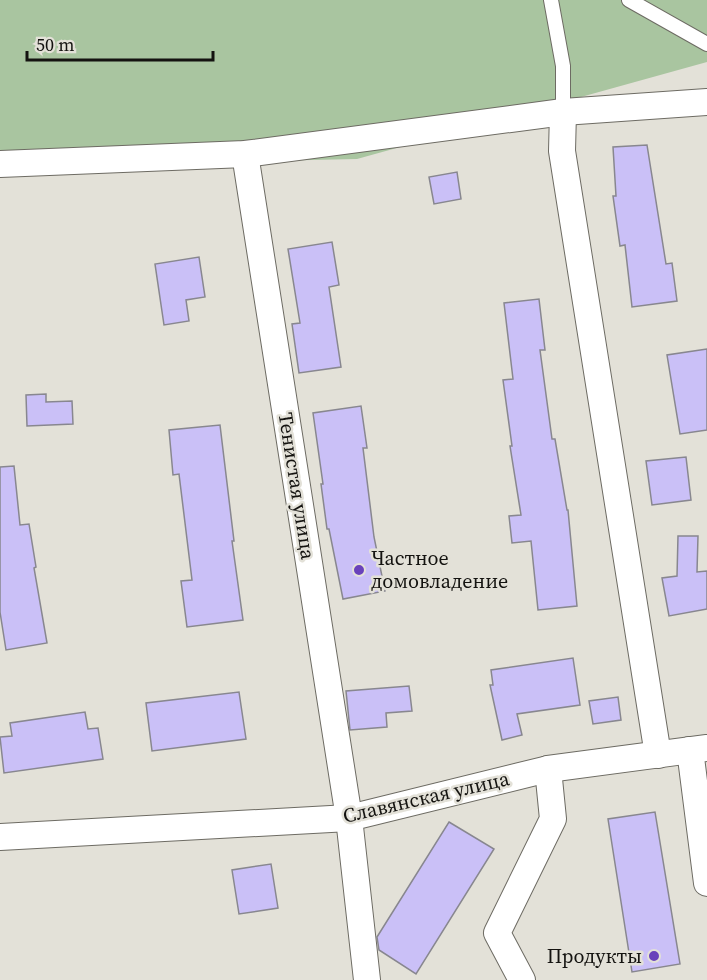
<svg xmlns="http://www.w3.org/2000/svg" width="707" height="980" viewBox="0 0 707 980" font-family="'Source Serif 4',serif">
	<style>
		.green { fill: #a9c5a0 }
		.building { fill: #cac0f7; stroke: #88878f; stroke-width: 1.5 }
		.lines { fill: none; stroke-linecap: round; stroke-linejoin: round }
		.lane-casing { stroke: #6d6b63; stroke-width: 16 }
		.street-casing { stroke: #6d6b63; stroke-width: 28 }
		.lane { stroke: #fff; stroke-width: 14 }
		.street { stroke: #fff; stroke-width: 26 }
		.poi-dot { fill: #6942bb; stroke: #e3e1d8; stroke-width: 2 }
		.labels { text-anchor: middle; stroke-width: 5; stroke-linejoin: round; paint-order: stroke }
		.street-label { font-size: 20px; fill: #141310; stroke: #e3e1d8 }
		.poi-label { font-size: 20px; fill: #141310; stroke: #e3e1d8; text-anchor: start }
	</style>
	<rect width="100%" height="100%" fill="#e3e1d8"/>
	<path class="green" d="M 0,0 L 707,0 L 707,62 L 357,159 L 0,167 Z"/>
	<g class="building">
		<path d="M 647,145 L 666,264 L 672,263 L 677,301 L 632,307 L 625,245 L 620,246 L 613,196 L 616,196 L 613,147 Z"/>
		<path d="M 457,172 L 461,199 L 434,204 L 429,177 Z"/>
		<path d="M 332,242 L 339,285 L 329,287 L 341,367 L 299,373 L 292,324 L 300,323 L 288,249 Z"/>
		<path d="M 199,257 L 205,297 L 186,300 L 189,321 L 164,325 L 155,264 Z"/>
		<path d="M 539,299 L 545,350 L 540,350 L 552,439 L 555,439 L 567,510 L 568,510 L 577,606 L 538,610 L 531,541 L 512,543 L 509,516 L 521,515 L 510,446 L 512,446 L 503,380 L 513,379 L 504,303 Z"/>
		<path d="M 707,349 L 707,430 L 680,434 L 667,355 Z"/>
		<path d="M 46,394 L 46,402 L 72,401 L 73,424 L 27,426 L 26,395 Z"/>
		<path d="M 361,406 L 367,448 L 363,448 L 374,537 L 385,591 L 343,599 L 329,529 L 327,529 L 321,484 L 323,484 L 313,413 Z"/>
		<path d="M 220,425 L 234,541 L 232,541 L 243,620 L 187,627 L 181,581 L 192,580 L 179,474 L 173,475 L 169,430 Z"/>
		<path d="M 686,457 L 691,500 L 652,505 L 646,461 Z"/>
		<path d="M 14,466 L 20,525 L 29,524 L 36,567 L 34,568 L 47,643 L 6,650 L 0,612 L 0,467 Z"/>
		<path d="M 678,536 L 698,536 L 697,572 L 707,571 L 707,609 L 669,616 L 662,578 L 677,576 Z"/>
		<path d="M 573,658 L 580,705 L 517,714 L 522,735 L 502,740 L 490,685 L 493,685 L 491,670 Z"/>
		<path d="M 409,686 L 412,711 L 386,713 L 387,727 L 350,730 L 346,691 Z"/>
		<path d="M 239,692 L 246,739 L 152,751 L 146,703 Z"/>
		<path d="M 618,697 L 621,720 L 593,724 L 589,701 Z"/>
		<path d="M 85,712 L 88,729 L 98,728 L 103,759 L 4,773 L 0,737 L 12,736 L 10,723 Z"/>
		<path d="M 655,812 L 680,964 L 632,972 L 608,819 Z"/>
		<path d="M 449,822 L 494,849 L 416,974 L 379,950 L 377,937 Z"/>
		<path d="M 271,864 L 278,908 L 239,914 L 232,870 Z"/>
	</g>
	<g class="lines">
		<defs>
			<g id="lane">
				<path d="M 551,0 L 563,66 L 563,112"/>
				<path d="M 629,0 L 707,44"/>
			</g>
			<g id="street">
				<path d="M 563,112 L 562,151 L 658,755"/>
				<path d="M 245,154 L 349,818 L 367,980"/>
				<path d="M 0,164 L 245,154 L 563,112 L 707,102"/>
				<path d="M 690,750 L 707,883"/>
				<path d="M 0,837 L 349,818 L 548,769 L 707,748"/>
				<path d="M 522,980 L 497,933 L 553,819 L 548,769"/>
			</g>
		</defs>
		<use href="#lane" class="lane-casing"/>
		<use href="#street" class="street-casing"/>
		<use href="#lane" class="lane"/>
		<use href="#street" class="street"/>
	</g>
	<g class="poi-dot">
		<circle cx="359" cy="570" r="6"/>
		<circle cx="654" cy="956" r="6"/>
	</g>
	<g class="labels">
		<g class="street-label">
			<text transform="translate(297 486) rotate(81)" y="7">Тенистая улица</text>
			<text transform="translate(426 797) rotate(-13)" y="7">Славянская улица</text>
		</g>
		<g class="poi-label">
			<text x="371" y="565">Частное<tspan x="371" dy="23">домовладение</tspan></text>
			<text x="642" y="963" text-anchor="end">Продукты</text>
		</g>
	</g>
	<path d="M27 51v9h186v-9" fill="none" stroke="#141310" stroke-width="3"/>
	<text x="36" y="51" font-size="18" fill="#141310" stroke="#e3e1d8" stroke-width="4.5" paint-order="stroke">50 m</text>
</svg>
